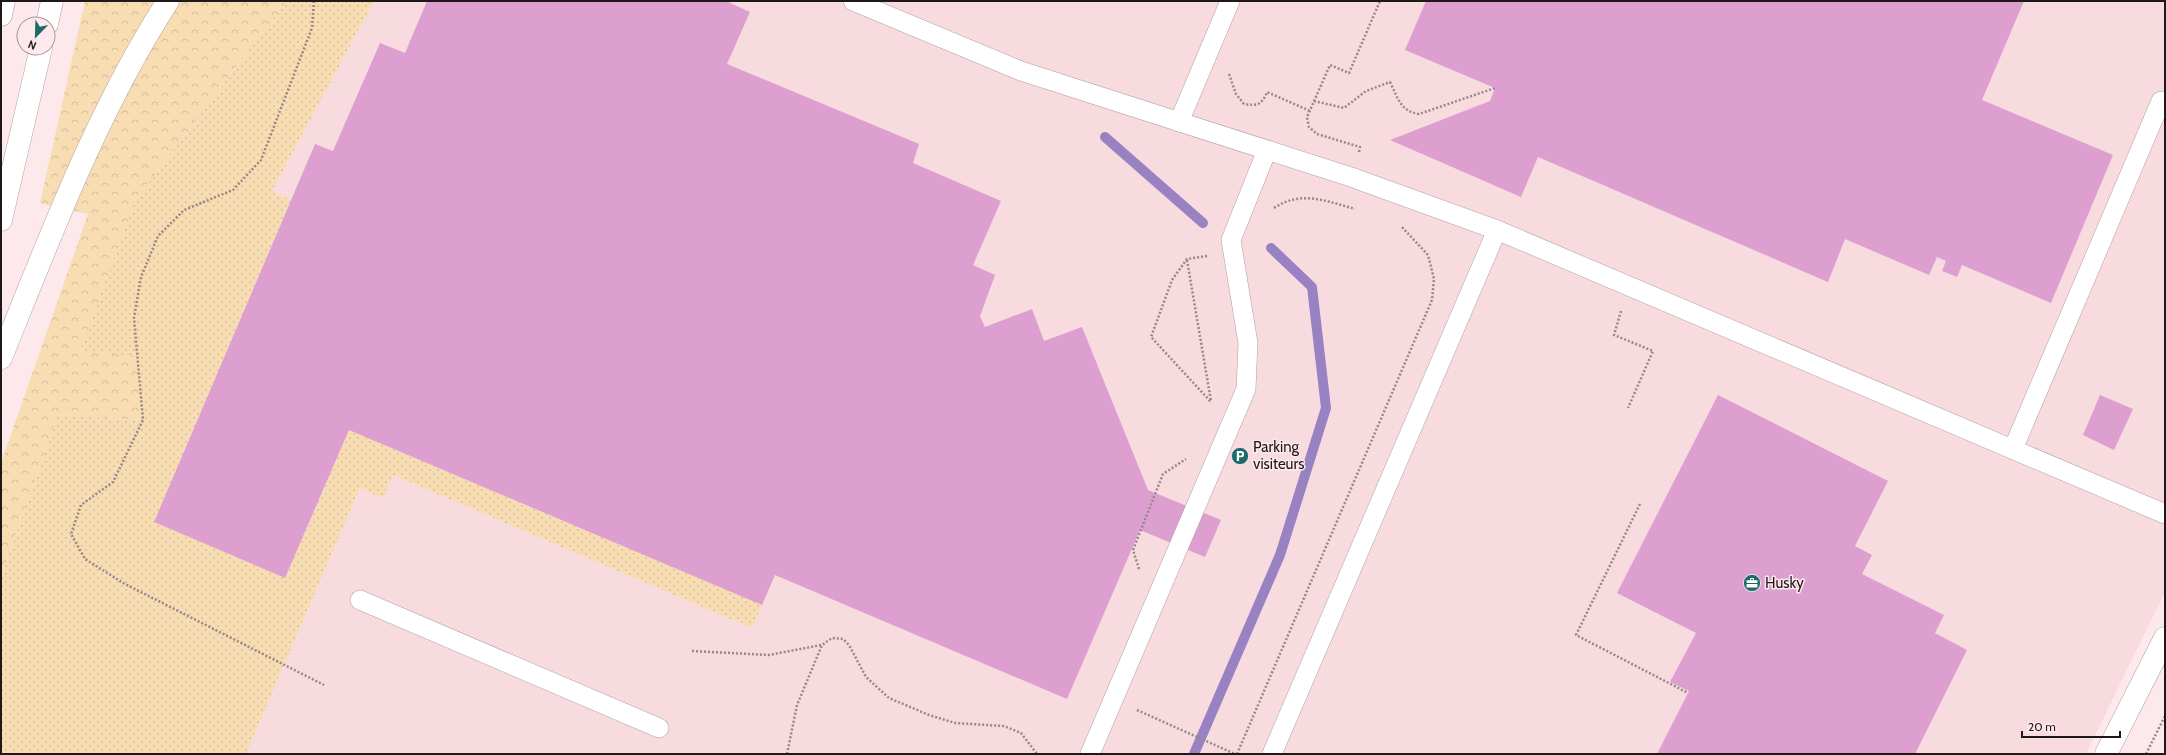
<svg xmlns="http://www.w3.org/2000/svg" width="2166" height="755" viewBox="0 0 2166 755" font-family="Cabin,sans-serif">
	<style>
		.built { fill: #f8dbdf }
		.grass { fill: url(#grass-dots) }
		.forest { fill: url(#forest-crowns) }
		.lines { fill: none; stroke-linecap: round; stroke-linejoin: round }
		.stream { stroke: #9882c2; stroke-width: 10 }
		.building { fill: #dc9fcf }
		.lane-casing { stroke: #b3a0a2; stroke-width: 20 }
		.primary-casing { stroke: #b3a0a2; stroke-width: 23 }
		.highway-casing { stroke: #b3a0a2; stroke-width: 23 }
		.path { stroke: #968889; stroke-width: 2.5; stroke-dasharray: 2 2; stroke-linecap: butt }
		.lane { stroke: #fff; stroke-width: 19 }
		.primary { stroke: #fff; stroke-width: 22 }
		.highway { stroke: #fff; stroke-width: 22 }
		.labels { text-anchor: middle; stroke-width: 3; stroke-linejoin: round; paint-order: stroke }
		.poi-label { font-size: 15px; fill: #1f1819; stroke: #fde9eb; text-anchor: start }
	</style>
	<defs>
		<pattern id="grass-dots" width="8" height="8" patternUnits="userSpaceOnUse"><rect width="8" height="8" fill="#f8ddb3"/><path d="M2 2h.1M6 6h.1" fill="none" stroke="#d4bd99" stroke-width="1.8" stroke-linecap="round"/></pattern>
		<pattern id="forest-crowns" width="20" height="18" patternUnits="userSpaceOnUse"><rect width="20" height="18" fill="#f8ddb3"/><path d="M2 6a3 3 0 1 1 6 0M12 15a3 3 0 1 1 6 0" fill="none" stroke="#d4bd99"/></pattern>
	</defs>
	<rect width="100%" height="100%" fill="#fde9eb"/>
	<path class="built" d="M 374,1 L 2165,1 L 2165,592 L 2086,754 L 246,754 L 360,488 L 393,475 L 752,627 L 348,431 L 285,578 L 154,522 L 291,200 L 272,191 Z"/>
	<path class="grass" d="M 286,1 L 374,1 L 272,191 L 291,200 L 154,522 L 285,578 L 349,430 L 762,605 L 752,628 L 393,475 L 383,498 L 360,488 L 246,754 L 1,754 L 1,577 L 58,415 L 143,420 L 79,351 L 135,201 Z"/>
	<path class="forest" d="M 85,1 L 286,1 L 135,201 L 80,351 L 137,356 L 143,420 L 58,415 L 1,577 L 1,463 L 88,214 L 40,203 Z"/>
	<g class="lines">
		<g class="stream">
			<path d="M 1105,137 L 1203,223"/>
			<path d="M 1194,754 L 1280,555 L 1326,408 L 1312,287 L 1271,248"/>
		</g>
	</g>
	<g class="building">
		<path d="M 427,1 L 726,1 L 750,12 L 727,64 L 919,144 L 913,163 L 1001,201 L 973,265 L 995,275 L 980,316 L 985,327 L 1032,309 L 1044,341 L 1082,327 L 1148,490 L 1221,520 L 1205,557 L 1140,530 L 1067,699 L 775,575 L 762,605 L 349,430 L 285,578 L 154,522 L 315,144 L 333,151 L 380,43 L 405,53 Z"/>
		<path d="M 1426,1 L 2024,1 L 1982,100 L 2113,155 L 2051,303 L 1962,265 L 1957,277 L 1942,271 L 1946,261 L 1937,257 L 1929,275 L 1845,239 L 1828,282 L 1538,157 L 1521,197 L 1390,140 L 1490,101 L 1495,88 L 1405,50 Z"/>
		<path d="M 1718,395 L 1888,481 L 1855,546 L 1872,555 L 1862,574 L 1944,615 L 1935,633 L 1967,650 L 1915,754 L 1657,754 L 1689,691 L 1670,682 L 1696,633 L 1617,593 Z"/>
		<path d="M 2100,395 L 2133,409 L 2114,450 L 2083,435 Z"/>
	</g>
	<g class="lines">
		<defs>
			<g id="lane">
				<path d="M 853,1 L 1021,71 L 1351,177 L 1497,230 L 2165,514"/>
				<path d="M 1179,122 L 1230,1"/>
				<path d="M 2013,449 L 2161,101"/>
				<path d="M 360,600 L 659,728"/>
				<path d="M 1090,754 L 1246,389 L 1248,343 L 1231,240 L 1267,150"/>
				<path d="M 1272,754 L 1497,230"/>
			</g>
			<path id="primary" d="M 2106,754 L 2165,638"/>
			<g id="highway">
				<path d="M 1,15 L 4,1"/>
				<path d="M 47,24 L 52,1"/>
				<path d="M 1,220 L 41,48"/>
				<path d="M 1,358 C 50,237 97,111 168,1"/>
			</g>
		</defs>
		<use href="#lane" class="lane-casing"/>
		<use href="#primary" class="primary-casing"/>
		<use href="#highway" class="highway-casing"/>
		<g class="path">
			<path d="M 314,1 L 312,28 L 261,160 L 233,190 L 184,210 L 158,236 L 141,277 L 134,318 L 143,420 L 113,482 L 81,505 L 71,534 L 85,559 L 125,584 L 324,685"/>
			<path d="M 1229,74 L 1236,94 L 1244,104 C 1257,106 1262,105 1267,92 L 1310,111"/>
			<path d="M 1314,101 L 1344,108 L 1366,91 L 1390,82 C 1398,98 1400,111 1419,114 L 1495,88"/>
			<path d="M 1359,152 L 1360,147 L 1317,134 L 1309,127 L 1307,117 L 1330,65 L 1349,73 L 1380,1"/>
			<path d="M 1274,208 C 1301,190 1326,201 1355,209"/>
			<path d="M 1207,256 L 1187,259 L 1172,280 L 1151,337 L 1211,402"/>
			<path d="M 1187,260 L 1211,401"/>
			<path d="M 1621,311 L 1614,335 L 1653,351 L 1628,408"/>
			<path d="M 1640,504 L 1576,635 L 1688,693"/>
			<path d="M 1139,569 L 1133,550 L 1163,474 L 1186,459"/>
			<path d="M 692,651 L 769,655 L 821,645"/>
			<path d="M 1137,710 L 1235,754"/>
			<path d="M 787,754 L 797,705 L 822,645 L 832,638 L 843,639 L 849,645 L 866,677 L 889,698 L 929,715 L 955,723 L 1004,726 L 1021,733 L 1037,754"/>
			<path d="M 1237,754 L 1432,300 L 1434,279 L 1428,255 L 1401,226"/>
			<path d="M 2146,754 L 2165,716"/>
		</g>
		<use href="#lane" class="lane"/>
		<use href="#primary" class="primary"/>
		<use href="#highway" class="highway"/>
	</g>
	<defs>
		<symbol id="parking-disc" viewBox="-11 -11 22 22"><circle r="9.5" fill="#1d6a69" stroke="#fde9eb"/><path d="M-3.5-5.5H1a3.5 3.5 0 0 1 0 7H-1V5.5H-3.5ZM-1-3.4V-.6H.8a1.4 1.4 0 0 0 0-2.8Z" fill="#fff"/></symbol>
		<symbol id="office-disc" viewBox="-11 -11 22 22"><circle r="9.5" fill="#1d6a69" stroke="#fde9eb"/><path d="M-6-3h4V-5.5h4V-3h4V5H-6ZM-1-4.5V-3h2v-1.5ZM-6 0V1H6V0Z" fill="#fff"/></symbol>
	</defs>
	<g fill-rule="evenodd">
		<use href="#parking-disc" x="1230" y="446" width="20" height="20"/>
		<use href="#office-disc" x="1742" y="573" width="20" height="20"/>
	</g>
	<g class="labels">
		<g class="poi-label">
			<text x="1253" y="452">Parking<tspan x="1253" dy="17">visiteurs</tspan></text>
			<text x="1765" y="588">Husky</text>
		</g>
	</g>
	<rect width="2166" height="755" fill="none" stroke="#1f1819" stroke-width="4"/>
	<g transform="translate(36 36) rotate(203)"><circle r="19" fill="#fde9eb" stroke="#a49597"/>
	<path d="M0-3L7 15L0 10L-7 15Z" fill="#1d6a69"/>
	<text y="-6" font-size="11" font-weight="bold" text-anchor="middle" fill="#1f1819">N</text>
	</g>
	<path d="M2022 731v6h98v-6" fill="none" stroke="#1f1819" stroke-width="2"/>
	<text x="2028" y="731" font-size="12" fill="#1f1819" stroke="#fde9eb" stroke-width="3" paint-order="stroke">20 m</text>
</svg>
